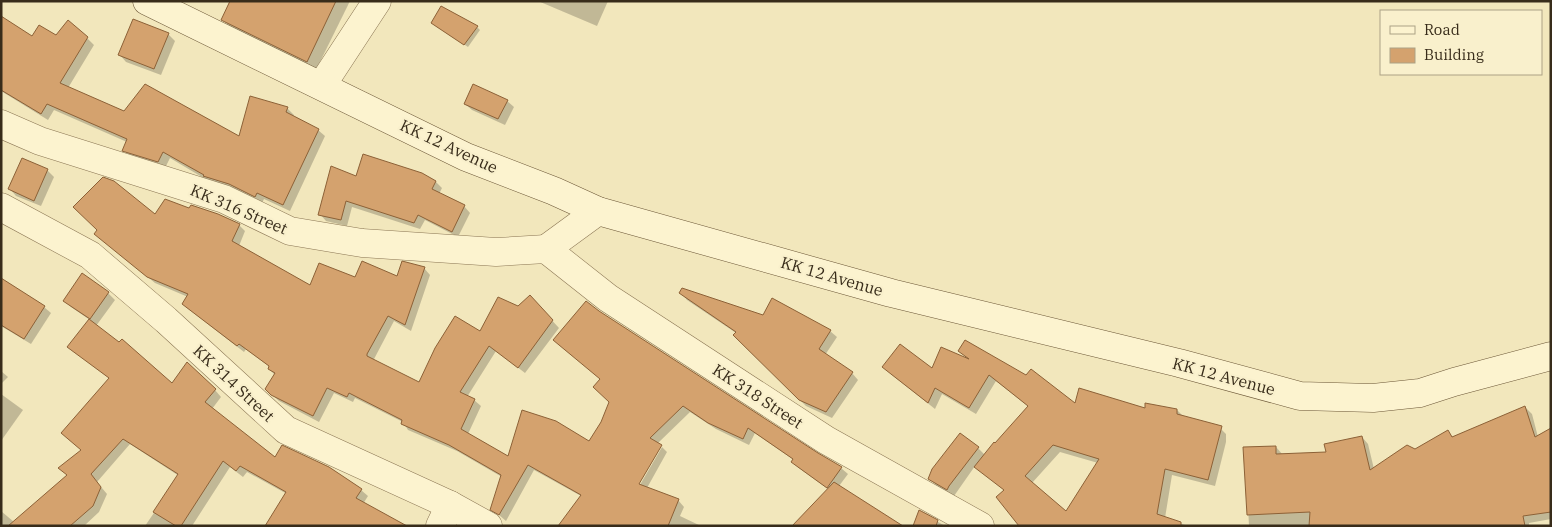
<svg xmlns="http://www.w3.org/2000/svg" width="1552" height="527" viewBox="0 0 1552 527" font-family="'IBM Plex Serif',serif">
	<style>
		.shadow { fill: #0003; fill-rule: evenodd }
		.building { fill: #d4a26e; stroke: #8c6137; fill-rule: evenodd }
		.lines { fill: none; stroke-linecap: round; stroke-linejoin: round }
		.street-casing { stroke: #8b7654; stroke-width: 29 }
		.secondary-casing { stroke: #6c5737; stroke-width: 29 }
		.street { stroke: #fcf3cf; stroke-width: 28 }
		.secondary { stroke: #fcf3cf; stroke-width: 28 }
		.labels { text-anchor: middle; stroke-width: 4.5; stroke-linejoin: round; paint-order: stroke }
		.street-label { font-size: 16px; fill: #382c1a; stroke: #f9f0cc }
	</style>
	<rect width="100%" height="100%" fill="#f2e7bc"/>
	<g class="shadow">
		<path d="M 231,1 L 350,1 L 316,70 L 232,29 L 222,19 Z"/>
		<path d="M 538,1 L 608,1 L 597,26 Z"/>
		<path d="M 1,18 L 32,38 L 56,37 L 87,38 L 94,45 L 68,88 L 125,113 L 239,137 L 287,108 L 294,115 L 293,117 L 318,130 L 325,136 L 290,211 L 264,199 L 262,203 L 212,183 L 170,158 L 165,168 L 131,157 L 124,150 L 127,142 L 54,110 L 48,120 L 1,91 Z"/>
		<path d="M 436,26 L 477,27 L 480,30 L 468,47 Z"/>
		<path d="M 168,34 L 175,41 L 161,75 L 126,62 L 120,55 Z"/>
		<path d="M 507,101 L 514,107 L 505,125 L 472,110 L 465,104 Z"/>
		<path d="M 47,170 L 54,177 L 41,206 L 16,196 L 10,189 Z"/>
		<path d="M 422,174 L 436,182 L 442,188 L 439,194 L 464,206 L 470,213 L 458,237 L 425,220 L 420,229 L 352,207 L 347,226 L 326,221 L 320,214 L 356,178 Z"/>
		<path d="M 156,215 L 239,225 L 245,231 L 239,246 L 311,287 L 356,279 L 398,277 L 424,268 L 430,275 L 411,331 L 394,321 L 373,361 L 420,384 L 481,333 L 518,308 L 536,303 L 559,328 L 525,373 L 496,351 L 467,397 L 474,400 L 481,406 L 468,434 L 508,458 L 590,442 L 602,423 L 610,402 L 601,380 L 599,312 L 817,454 L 841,468 L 848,474 L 839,486 L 828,489 L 799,468 L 793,462 L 794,460 L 755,433 L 749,445 L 716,429 L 690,412 L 657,444 L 635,489 L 637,490 L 662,447 L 667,452 L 647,488 L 678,500 L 684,507 L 680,516 L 701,526 L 567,526 L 581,496 L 534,470 L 506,521 L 492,509 L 502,477 L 457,451 L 408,430 L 403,422 L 355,398 L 353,402 L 334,393 L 319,422 L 279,401 L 266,389 L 275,375 L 269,369 L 270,367 L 246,349 L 244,352 L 190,310 L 184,304 L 188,297 L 155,283 L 95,234 Z"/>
		<path d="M 1,280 L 44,307 L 51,313 L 31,344 L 1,326 Z"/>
		<path d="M 108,293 L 115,300 L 96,326 L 172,385 L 215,390 L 221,397 L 212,409 L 275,459 L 361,490 L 368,496 L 363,504 L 287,494 L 247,472 L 243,477 L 230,467 L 192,526 L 145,526 L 179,476 L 130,444 L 97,482 L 107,494 L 99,512 L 84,526 L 1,526 L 1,511 L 14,522 L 68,476 L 82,450 L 110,379 L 69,347 L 90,320 L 71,307 L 65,300 Z"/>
		<path d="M 681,293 L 764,316 L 772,300 L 830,331 L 837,337 L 825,355 L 852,373 L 858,380 L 832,418 L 806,406 L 734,335 L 736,333 L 687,300 Z"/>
		<path d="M 959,350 L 1075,405 L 1177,410 L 1185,418 L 1219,427 L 1226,434 L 1226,442 L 1215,486 L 1172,475 L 1165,518 L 1188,526 L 1054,526 L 1005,491 L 975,466 L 954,496 L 937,486 L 930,479 L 978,448 L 985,455 L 1029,407 L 996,381 L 976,414 L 942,394 L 935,409 L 891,374 L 932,370 L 970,361 ZM 1060,452 L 1098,463 L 1067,513 L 1032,483 Z"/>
		<path d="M 1,371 L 8,377 L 1,384 Z"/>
		<path d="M 1,394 L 23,410 L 1,441 Z"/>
		<path d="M 1525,407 L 1532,414 L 1538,437 L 1551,429 L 1551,519 L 1529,523 L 1529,526 L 1249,526 L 1245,448 L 1276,447 L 1283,455 L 1327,453 L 1362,437 L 1368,444 L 1374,469 L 1415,450 L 1448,432 L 1453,437 Z"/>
		<path d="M 919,511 L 945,526 L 915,526 Z"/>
	</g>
	<g class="building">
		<path d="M 230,1 L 336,1 L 307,62 L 221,20 Z"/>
		<path d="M 441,6 L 478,26 L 464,45 L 431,23 Z"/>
		<path d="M 1,16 L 32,36 L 39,25 L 56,35 L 68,20 L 88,37 L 60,83 L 124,111 L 145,84 L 239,136 L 250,96 L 288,107 L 286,112 L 319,129 L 283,205 L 257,193 L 255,197 L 229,184 L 203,176 L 204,175 L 163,152 L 158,162 L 122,151 L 127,139 L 47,104 L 41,114 L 1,90 Z"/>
		<path d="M 133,19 L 169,33 L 154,69 L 118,55 Z"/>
		<path d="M 473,84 L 508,100 L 498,119 L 464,104 Z"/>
		<path d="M 363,154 L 422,173 L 436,181 L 432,189 L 465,205 L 452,232 L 418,215 L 414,223 L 346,201 L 341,220 L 318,215 L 331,166 L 356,176 Z"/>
		<path d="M 22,158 L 48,169 L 34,201 L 8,189 Z"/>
		<path d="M 103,177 L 114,181 L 155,214 L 165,199 L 189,208 L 191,205 L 218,214 L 240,224 L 232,241 L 310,285 L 319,263 L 355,277 L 362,261 L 397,276 L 402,261 L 425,267 L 405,325 L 388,316 L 367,354 L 367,356 L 419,382 L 435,348 L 455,316 L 480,331 L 498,297 L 518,306 L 530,295 L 553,320 L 518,368 L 489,346 L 460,392 L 475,399 L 461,429 L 508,456 L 522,410 L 556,421 L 589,441 L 601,422 L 609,402 L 593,387 L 600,379 L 553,340 L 586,301 L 599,311 L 818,453 L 842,467 L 827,488 L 791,462 L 793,459 L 748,428 L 743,439 L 708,423 L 683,406 L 650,438 L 662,445 L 639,484 L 679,499 L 668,526 L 558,526 L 581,495 L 528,465 L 499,515 L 490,510 L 501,475 L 449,445 L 401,424 L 402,420 L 349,393 L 347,397 L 327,388 L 313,416 L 271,395 L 265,389 L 275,373 L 268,369 L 269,366 L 239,344 L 237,346 L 182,304 L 188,294 L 147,277 L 94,234 L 97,230 L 73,207 Z"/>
		<path d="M 82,273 L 109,292 L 90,319 L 63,301 Z"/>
		<path d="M 1,278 L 45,306 L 24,339 L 1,325 Z"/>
		<path d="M 682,288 L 763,315 L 772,298 L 831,330 L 819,349 L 853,372 L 826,412 L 799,400 L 733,335 L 736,332 L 679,293 Z"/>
		<path d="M 89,319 L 119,342 L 122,339 L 172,383 L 187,362 L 216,389 L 205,402 L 275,457 L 282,445 L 329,467 L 362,489 L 356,498 L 407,526 L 265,526 L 286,492 L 240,466 L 236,471 L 223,461 L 181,526 L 176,526 L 153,512 L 178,474 L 123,439 L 91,474 L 101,487 L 93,506 L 70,526 L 8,526 L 67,475 L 58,468 L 81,450 L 61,433 L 109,378 L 67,347 Z"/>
		<path d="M 965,340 L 1026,375 L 1031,369 L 1075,403 L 1079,388 L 1145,408 L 1145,403 L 1177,409 L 1177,414 L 1222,426 L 1208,480 L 1165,469 L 1157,514 L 1181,522 L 1181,526 L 1019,526 L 996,497 L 1004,490 L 974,467 L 994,442 L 995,443 L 1028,406 L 989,375 L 969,408 L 935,388 L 928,403 L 882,367 L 900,344 L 932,368 L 941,347 L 969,359 L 958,351 ZM 1053,445 L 1099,459 L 1066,511 L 1025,476 Z"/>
		<path d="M 1525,406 L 1535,437 L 1551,428 L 1551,512 L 1523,516 L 1525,526 L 1309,526 L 1310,512 L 1247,515 L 1243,447 L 1276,446 L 1276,454 L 1326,452 L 1324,444 L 1362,436 L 1370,470 L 1407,445 L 1415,449 L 1448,430 L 1452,437 Z"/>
		<path d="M 960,433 L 979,447 L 949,486 L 947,490 L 928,479 L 932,469 Z"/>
		<path d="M 834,482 L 903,526 L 792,526 Z"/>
		<path d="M 919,510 L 938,520 L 936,526 L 913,526 Z"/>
	</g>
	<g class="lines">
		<defs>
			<g id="street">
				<path d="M 322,85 L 377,1"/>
				<path d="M 1,124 L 40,141 L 224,199 L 290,231 L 362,243 L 496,252 L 546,249"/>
				<path d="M 1,207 L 90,255 L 166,320 L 286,430 L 450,505 L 488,526"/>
				<path d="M 546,249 L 608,298 L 826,440 L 980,526"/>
				<path d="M 546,249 L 598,211"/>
				<path d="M 440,526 L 450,505"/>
			</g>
			<path id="secondary" d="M 147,1 L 466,157 L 554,191 L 598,211 L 891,293 L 1179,363 L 1300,396 L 1373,398 L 1420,393 L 1454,382 L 1551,356"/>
		</defs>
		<use href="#street" class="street-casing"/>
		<use href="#secondary" class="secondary-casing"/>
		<use href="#street" class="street"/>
		<use href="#secondary" class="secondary"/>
	</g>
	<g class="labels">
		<g class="street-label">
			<text transform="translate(449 146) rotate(25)" y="6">KK 12 Avenue</text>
			<text transform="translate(239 209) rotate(23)" y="6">KK 316 Street</text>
			<text transform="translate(832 276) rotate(16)" y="6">KK 12 Avenue</text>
			<text transform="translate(1224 376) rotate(15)" y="6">KK 12 Avenue</text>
			<text transform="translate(234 383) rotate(43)" y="6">KK 314 Street</text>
			<text transform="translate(758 396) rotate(33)" y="6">KK 318 Street</text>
		</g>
	</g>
	<rect width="1552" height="527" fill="none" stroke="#382c1a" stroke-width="5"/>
	<rect x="1380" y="10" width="162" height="65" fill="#f9f0cc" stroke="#aca285"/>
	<rect x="1390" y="26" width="25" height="8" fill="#fcf3cf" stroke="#aca285"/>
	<text x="1424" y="35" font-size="15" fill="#382c1a">Road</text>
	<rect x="1390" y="48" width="25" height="15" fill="#d4a26e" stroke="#aca285"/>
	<text x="1424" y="60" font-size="15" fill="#382c1a">Building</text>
</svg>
